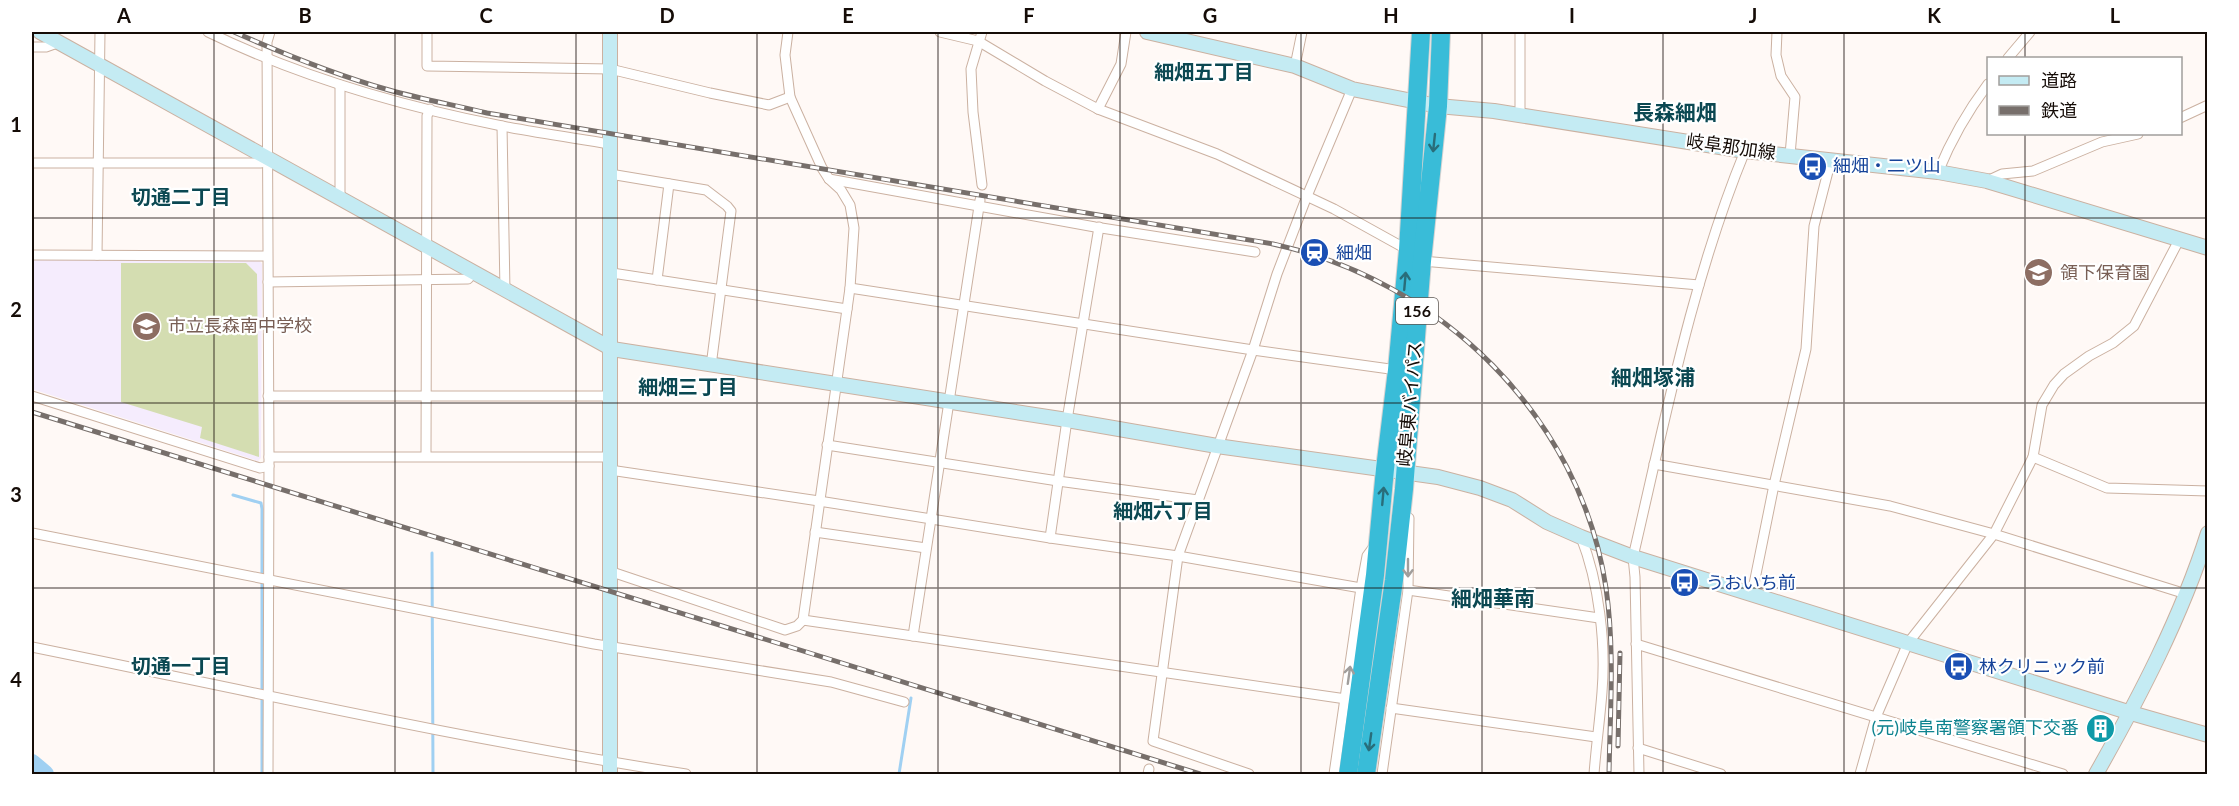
<svg xmlns="http://www.w3.org/2000/svg" width="2239" height="806" viewBox="0 0 2239 806" font-family="Lato,'Noto Sans JP',sans-serif">
	<style>
		.education { fill: #f5ecfd }
		.garden { fill: #d4ddb1 }
		.lines { fill: none; stroke-linecap: round; stroke-linejoin: round }
		.stream { stroke: #a0d0f2; stroke-width: 3 }
		.river { stroke: #a0d0f2; stroke-width: 18 }
		.street-casing { stroke: #cbb1a1; stroke-width: 11 }
		.secondary-casing { stroke: #cbb1a1; stroke-width: 16 }
		.highway-casing { stroke: #d5d3d2; stroke-width: 20 }
		.street { stroke: #fff; stroke-width: 9 }
		.secondary { stroke: #c4ebf3; stroke-width: 14 }
		.highway { stroke: #39bcd8; stroke-width: 18 }
		.rail-casing { stroke: #776f6b; stroke-width: 5 }
		.rail { stroke: #fff; stroke-width: 3; stroke-dasharray: 9; stroke-linecap: butt }
		.oneway { stroke: #296d7a }
		.oneway2 { stroke: #a19e9c }
		.grid { fill: none; stroke: #150c07; stroke-width: 1.5; stroke-opacity: 0.55 }
		.labels { text-anchor: middle; stroke-width: 4.5; stroke-linejoin: round; paint-order: stroke }
		.shield { fill: #fff; stroke: #5b5551; stroke-width: 1.5 }
		.shield-label { font-size: 16px; font-weight: bold; fill: #150c07 }
		.street-label { font-size: 18px; fill: #150c07; stroke: #fff }
		.transit-label { font-size: 18px; fill: #164399; stroke: #fff; text-anchor: start }
		.education-label { font-size: 18px; fill: #785e54; stroke: #fff; text-anchor: start }
		.culture-label { font-size: 18px; fill: #0d838f; stroke: #fff; text-anchor: end }
		.neighbourhood-label { font-size: 20px; font-weight: bold; fill: #0b4852; stroke: #fff }
		.quarter-label { font-size: 21px; font-weight: bold; fill: #0b4852; stroke: #fff }
		.neatline { fill: none; stroke: #150c07; stroke-width: 2 }
		.grid-label { font-size: 20px; text-anchor: middle; font-weight: bold; fill: #150c07 }
	</style>
	<rect width="100%" height="100%" fill="#fff9f6"/>
	<path class="education" d="M 32,259 L 259,260 L 262,264 L 261,458 L 258,461 L 32,389 Z"/>
	<path class="garden" d="M 121,263 L 246,263 L 257,274 L 259,457 L 200,438 L 202,427 L 121,402 Z"/>
	<g class="lines">
		<g class="stream">
			<path d="M 233,495 L 261,503 L 262,509 L 262,774"/>
			<path d="M 432,553 L 433,774"/>
			<path d="M 899,774 L 911,698"/>
		</g>
		<path class="river" d="M 32,763 L 45,774"/>
		<defs>
			<g id="street">
				<path d="M 208,32 C 300,77 401,106 502,126 C 538,133 574,138 610,144"/>
				<path d="M 427,32 L 427,66 L 610,69 L 710,93 L 769,105 L 790,97"/>
				<path d="M 940,32 L 978,41 L 1045,81 L 1098,109 L 1217,154 L 1334,209 L 1408,250"/>
				<path d="M 982,32 L 971,69 L 973,112 L 982,185"/>
				<path d="M 1520,32 L 1520,115"/>
				<path d="M 1777,32 L 1776,55 L 1781,76 L 1795,97 L 1790,155"/>
				<path d="M 32,47 L 46,47 L 60,42"/>
				<path d="M 2008,58 L 2030,32"/>
				<path d="M 1295,66 L 1302,32"/>
				<path d="M 1098,109 L 1121,64 L 1126,32"/>
				<path d="M 2180,118 L 2208,105"/>
				<path d="M 502,126 L 505,291"/>
				<path d="M 32,163 L 261,163 L 267,158"/>
				<path d="M 1938,172 C 1951,140 1967,112 1988,84"/>
				<path d="M 610,174 L 706,190 L 727,206 L 731,211 L 711,366"/>
				<path d="M 829,179 L 1095,227 L 1255,252"/>
				<path d="M 1987,181 L 2002,174 L 2033,171 L 2102,142 L 2138,134"/>
				<path d="M 340,199 L 340,85"/>
				<path d="M 32,255 L 267,256"/>
				<path d="M 97,255 L 100,32"/>
				<path d="M 1422,261 L 1699,285"/>
				<path d="M 612,273 L 847,309"/>
				<path d="M 657,280 L 669,184"/>
				<path d="M 268,282 L 468,279 L 473,273"/>
				<path d="M 850,288 L 1253,350 L 1397,370"/>
				<path d="M 32,396 L 260,468 L 269,466"/>
				<path d="M 268,396 L 612,396"/>
				<path d="M 827,445 L 1058,481 L 1198,500"/>
				<path d="M 426,456 L 427,116 L 430,109"/>
				<path d="M 269,457 L 610,457"/>
				<path d="M 2033,457 L 2107,488 L 2208,491"/>
				<path d="M 1654,464 L 1890,506 L 1994,534 L 2186,594"/>
				<path d="M 610,470 L 819,501 L 1050,538 L 1178,556 L 1361,588"/>
				<path d="M 815,532 L 926,548"/>
				<path d="M 32,533 L 594,644 L 831,682 L 904,702"/>
				<path d="M 1581,537 C 1599,583 1606,643 1602,692 C 1600,719 1596,747 1594,774"/>
				<path d="M 1050,538 L 1067,420 L 1099,227"/>
				<path d="M 612,572 L 785,630 L 797,626 L 803,620 L 850,288 L 854,228 L 850,205 L 841,190 L 829,179 L 822,168 L 790,97 L 785,55 L 788,32"/>
				<path d="M 1408,590 L 1599,618"/>
				<path d="M 1752,594 L 1774,485 L 1806,349 L 1814,226 L 1831,160"/>
				<path d="M 803,620 L 1346,699"/>
				<path d="M 913,636 L 980,200"/>
				<path d="M 1636,644 L 2063,774"/>
				<path d="M 32,647 C 249,691 467,740 686,774"/>
				<path d="M 1391,708 L 1596,737"/>
				<path d="M 1638,748 L 1721,774"/>
				<path d="M 268,774 L 269,457 L 267,42 L 270,32"/>
				<path d="M 1148,774 L 1149,769"/>
				<path d="M 1249,774 L 1153,741 L 1178,556 L 1253,350 L 1277,274 L 1307,196 L 1352,89"/>
				<path d="M 1334,774 L 1361,588 L 1367,556 L 1375,545"/>
				<path d="M 1382,774 L 1408,590 L 1409,518"/>
				<path d="M 1639,774 L 1635,577 L 1633,557 C 1665,420 1692,280 1745,151"/>
				<path d="M 1860,774 L 1876,717 L 1908,643 L 1994,534 L 2033,457 L 2042,405 L 2054,385 L 2064,374 L 2089,356 L 2113,343 L 2134,326 L 2179,240"/>
			</g>
			<g id="secondary">
				<path d="M 40,32 L 612,349 L 1067,420 L 1217,446 L 1438,477 L 1480,488 L 1512,500 L 1547,522 L 1581,537 L 1633,557 L 2131,713 L 2208,735"/>
				<path d="M 1147,32 L 1295,66 L 1352,89 L 1438,106 L 1494,111 L 1745,151 L 1938,172 L 1987,181 L 2208,248"/>
				<path d="M 610,774 L 610,32"/>
				<path d="M 2096,774 C 2139,698 2181,618 2208,533"/>
			</g>
			<g id="highway">
				<path d="M 1348,774 L 1375,575 L 1385,469 L 1397,370 L 1408,250 L 1421,32"/>
				<path d="M 1366,774 L 1394,580 L 1404,489 L 1422,261 L 1438,106 L 1441,32"/>
			</g>
		</defs>
		<use href="#street" class="street-casing"/>
		<use href="#secondary" class="secondary-casing"/>
		<use href="#highway" class="highway-casing"/>
		<use href="#street" class="street"/>
		<use href="#secondary" class="secondary"/>
		<use href="#highway" class="highway"/>
		<defs>
			<g id="rail">
				<path d="M 234,32 C 284,54 336,75 389,90 C 421,99 454,105 487,113 L 1273,244 C 1440,280 1581,417 1606,588 C 1615,650 1610,712 1609,774"/>
				<path d="M 32,412 L 1200,774"/>
				<path d="M 1618,746 L 1620,653"/>
			</g>
		</defs>
		<use href="#rail" class="rail-casing"/>
		<use href="#rail" class="rail"/>
	</g>
	<defs><path id="oneway-shaft" d="M-6 0H5M1.5-3L5.5 0L1.5 3" fill="none" stroke-width="1.6" stroke-linecap="round" stroke-linejoin="round" transform="scale(1.5)"/></defs>
	<g class="oneway">
		<use href="#oneway-shaft" transform="translate(1434 143) rotate(96)"/>
		<use href="#oneway-shaft" transform="translate(1405 281) rotate(-85)"/>
		<use href="#oneway-shaft" transform="translate(1383 496) rotate(-85)"/>
		<use href="#oneway-shaft" transform="translate(1370 742) rotate(98)"/>
	</g>
	<g class="oneway2">
		<use href="#oneway-shaft" transform="translate(1408 568) rotate(90)"/>
		<use href="#oneway-shaft" transform="translate(1349 675) rotate(-82)"/>
	</g>
	<path class="grid" d="M 214,32 L 214,774M 395,32 L 395,774M 576,32 L 576,774M 757,32 L 757,774M 938,32 L 938,774M 1120,32 L 1120,774M 1301,32 L 1301,774M 1482,32 L 1482,774M 1663,32 L 1663,774M 1844,32 L 1844,774M 2025,32 L 2025,58M 2025,134 L 2025,774M 32,218 L 2208,218M 32,403 L 2208,403M 32,588 L 2208,588"/>
	<defs>
		<symbol id="bus-disc" viewBox="-11 -11 22 22"><circle r="9.5" fill="#1a4fb4" stroke="#fff"/><path d="M-5-6H5V4H4V6H2V4H-2V6H-4V4H-5ZM-3.5-4V0h7V-4ZM-3.5 1.2v1.5H-2V1.2ZM2 1.2v1.5H3.5V1.2Z" fill="#fff"/></symbol>
		<symbol id="station-disc" viewBox="-11 -11 22 22"><circle r="9.5" fill="#1a4fb4" stroke="#fff"/><path d="M-3-6H3Q5-6 5-4V2Q5 4 3 4L4.5 6H3L1.5 4h-3L-3 6H-4.5L-3 4Q-5 4-5 2V-4Q-5-6-3-6ZM-3.5-4v3h7v-3ZM-3.5 1v1.5H-2V1ZM2 1v1.5H3.5V1Z" fill="#fff"/></symbol>
		<symbol id="school-disc" viewBox="-11 -11 22 22"><circle r="9.5" fill="#8d6e63" stroke="#fff"/><path d="M0-5L7-2L0 1L-7-2ZM-4 1L0 2.5L4 1V4Q0 6-4 4Z" fill="#fff"/></symbol>
		<symbol id="building-disc" viewBox="-11 -11 22 22"><circle r="9.5" fill="#0f9aa8" stroke="#fff"/><path d="M-4-6H4V6H1V3H-1V6H-4ZM-2.5-4.3h1.7v1.8h-1.7ZM.8-4.3h1.7v1.8H.8ZM-2.5-1h1.7V.8h-1.7ZM.8-1h1.7V.8H.8Z" fill="#fff"/></symbol>
	</defs>
	<g fill-rule="evenodd">
		<use href="#bus-disc" x="1796" y="150" width="33" height="33"/>
		<use href="#station-disc" x="1298" y="236" width="33" height="33"/>
		<use href="#school-disc" x="2022" y="256" width="33" height="33"/>
		<use href="#school-disc" x="130" y="310" width="33" height="33"/>
		<use href="#bus-disc" x="1668" y="566" width="33" height="33"/>
		<use href="#bus-disc" x="1942" y="650" width="33" height="33"/>
		<use href="#building-disc" x="2084" y="712" width="33" height="33"/>
	</g>
	<g class="labels">
		<rect class="shield" x="1396" y="298" width="42" height="26" rx="4.5"/>
		<g class="shield-label">
			<text x="1417" y="317">156</text>
		</g>
		<g class="street-label">
			<text transform="translate(1731 147) rotate(8)" y="6">岐阜那加線</text>
			<text transform="translate(1410 404) rotate(-85)" y="6">岐阜東バイパス</text>
		</g>
		<g class="transit-label">
			<text x="1833" y="172">細畑・二ツ山</text>
			<text x="1336" y="259">細畑</text>
			<text x="1706" y="589">うおいち前</text>
			<text x="1979" y="673">林クリニック前</text>
		</g>
		<g class="education-label">
			<text x="2060" y="279">領下保育園</text>
			<text x="168" y="332">市立長森南中学校</text>
		</g>
		<g class="culture-label">
			<text x="2079" y="734">(元)岐阜南警察署領下交番</text>
		</g>
		<g class="neighbourhood-label">
			<text x="1204" y="79">細畑五丁目</text>
			<text x="181" y="204">切通二丁目</text>
			<text x="688" y="394">細畑三丁目</text>
			<text x="1163" y="518">細畑六丁目</text>
			<text x="181" y="673">切通一丁目</text>
		</g>
		<g class="quarter-label">
			<text x="1675" y="120">長森細畑</text>
			<text x="1653" y="385">細畑塚浦</text>
			<text x="1493" y="606">細畑華南</text>
		</g>
	</g>
	<rect width="2239" height="806" fill="none" stroke="#ffffff" stroke-width="66"/>
	<rect x="1987" y="57" width="195" height="78" fill="#ffffff" stroke="#a19e9c" stroke-width="1.5"/>
	<rect x="1999" y="76" width="30" height="9" fill="#c4ebf3" stroke="#a19e9c" stroke-width="1.5"/>
	<text x="2041" y="87" font-size="18" fill="#150c07">道路</text>
	<rect x="1999" y="106" width="30" height="9" fill="#776f6b" stroke="#a19e9c" stroke-width="1.5"/>
	<text x="2041" y="117" font-size="18" fill="#150c07">鉄道</text>
	<rect x="33" y="33" width="2173" height="740" class="neatline"/>
	<g class="grid-label">
		<text x="124" y="23">A</text>
		<text x="305" y="23">B</text>
		<text x="486" y="23">C</text>
		<text x="667" y="23">D</text>
		<text x="848" y="23">E</text>
		<text x="1029" y="23">F</text>
		<text x="1210" y="23">G</text>
		<text x="1391" y="23">H</text>
		<text x="1572" y="23">I</text>
		<text x="1753" y="23">J</text>
		<text x="1934" y="23">K</text>
		<text x="2115" y="23">L</text>
		<text x="16" y="132">1</text>
		<text x="16" y="317">2</text>
		<text x="16" y="502">3</text>
		<text x="16" y="687">4</text>
	</g>
</svg>
